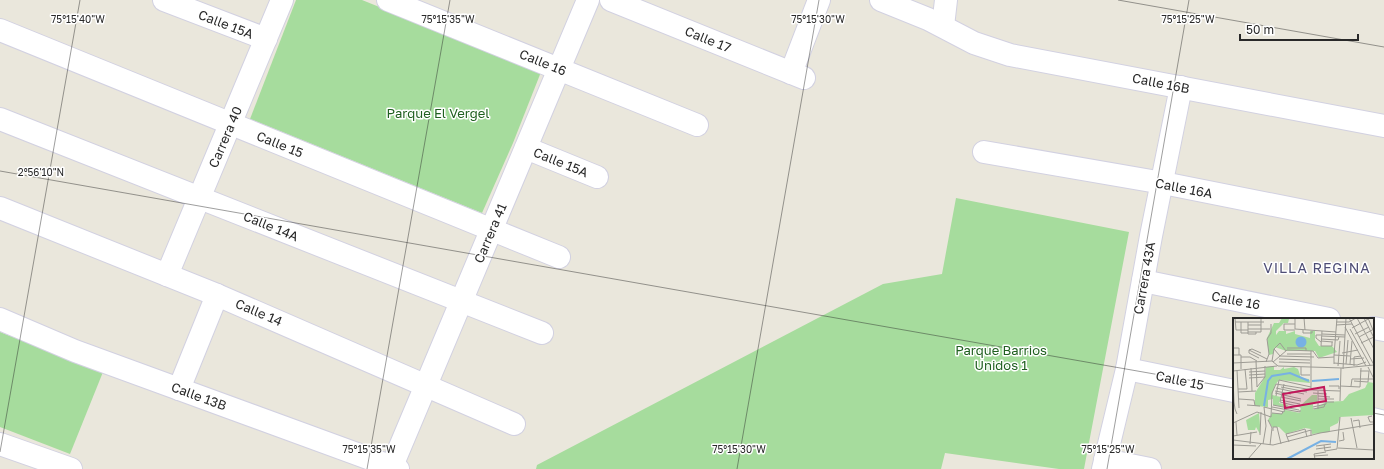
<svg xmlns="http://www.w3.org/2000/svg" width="1384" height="469" viewBox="0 0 1384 469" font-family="'Golos Text',sans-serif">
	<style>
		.green { fill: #a6dc9d }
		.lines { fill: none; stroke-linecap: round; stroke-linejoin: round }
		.minor-casing { stroke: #d2d1e1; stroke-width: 24 }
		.minor { stroke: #fff; stroke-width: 22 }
		.ticks { fill: none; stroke: #292929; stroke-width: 1; stroke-opacity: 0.45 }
		.labels { text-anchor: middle; stroke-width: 3; stroke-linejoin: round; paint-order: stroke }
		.street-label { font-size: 13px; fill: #292929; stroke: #fff }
		.park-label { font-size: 13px; fill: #206020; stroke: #fff }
		.neighbourhood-label { font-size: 14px; letter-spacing: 1px; fill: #4e4d76; stroke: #fff }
		.inset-river { fill: none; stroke: #77b1e4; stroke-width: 2 }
		.inset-road { fill: none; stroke: #9d9b94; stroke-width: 1 }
		.view { fill: #c2185b; fill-opacity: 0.15; stroke: #c2185b; stroke-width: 2 }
		.inset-edge { fill: none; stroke: #292929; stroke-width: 2 }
		.ticks-label { font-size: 10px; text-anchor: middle; fill: #292929; stroke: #fff; stroke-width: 3; stroke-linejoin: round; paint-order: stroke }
	</style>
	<rect width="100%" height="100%" fill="#eae7dc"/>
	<g class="green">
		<path d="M 296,0 L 362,0 L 541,72 L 513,143 L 482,213 L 250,119 Z"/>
		<path d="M 956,198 L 1129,232 L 1084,469 L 1059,469 L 945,453 L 941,469 L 536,469 L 537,465 L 883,284 L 942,274 Z"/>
		<path d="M 0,332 L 103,372 L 70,454 L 0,427 Z"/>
	</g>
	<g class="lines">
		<defs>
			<g id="minor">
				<path d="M 164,0 L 266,39"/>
				<path d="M 388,0 L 697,125"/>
				<path d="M 611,0 L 804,78"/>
				<path d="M 881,0 L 928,19 L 974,43 L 1010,55 L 1384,126"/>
				<path d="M 943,26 L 946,0"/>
				<path d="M 0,30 L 559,257"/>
				<path d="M 791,73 L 819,0"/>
				<path d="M 0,119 L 542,333"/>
				<path d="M 526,148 L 597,177"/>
				<path d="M 984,152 L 1163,183 L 1384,227"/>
				<path d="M 0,208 L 217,295 L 514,424"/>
				<path d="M 167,275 L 282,0"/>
				<path d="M 1143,281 L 1329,319"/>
				<path d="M 0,319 L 75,351 L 398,469"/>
				<path d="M 1373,328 L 1384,330"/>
				<path d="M 1127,369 L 1234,391"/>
				<path d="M 179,389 L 217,295"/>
				<path d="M 1373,419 L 1384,422"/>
				<path d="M 0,444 L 71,469"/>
				<path d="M 1105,460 L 1150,469"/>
				<path d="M 392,466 L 588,0"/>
				<path d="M 1103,469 L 1127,369 L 1151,236 L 1181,87"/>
			</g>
		</defs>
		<use href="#minor" class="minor-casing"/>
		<use href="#minor" class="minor"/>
	</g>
	<path class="ticks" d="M 1118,0 L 1384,47M 0,171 L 1234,388M 1373,413 L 1384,415M 0,452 L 80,0M 367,469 L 450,0M 737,469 L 819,0M 1107,469 L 1189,0"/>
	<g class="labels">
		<g class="street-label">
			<text transform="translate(226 24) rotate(21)" y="5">Calle 15A</text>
			<text transform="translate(708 39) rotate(22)" y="5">Calle 17</text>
			<text transform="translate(543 62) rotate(22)" y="5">Calle 16</text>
			<text transform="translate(1161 83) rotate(11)" y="5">Calle 16B</text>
			<text transform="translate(225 137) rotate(-67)" y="5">Carrera 40</text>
			<text transform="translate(280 144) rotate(22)" y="5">Calle 15</text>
			<text transform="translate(561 162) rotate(22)" y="5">Calle 15A</text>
			<text transform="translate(1184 188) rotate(11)" y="5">Calle 16A</text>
			<text transform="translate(271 226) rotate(22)" y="5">Calle 14A</text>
			<text transform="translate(490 233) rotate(-67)" y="5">Carrera 41</text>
			<text transform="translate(1144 278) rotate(-80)" y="5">Carrera 43A</text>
			<text transform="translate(1236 300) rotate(11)" y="5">Calle 16</text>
			<text transform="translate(259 312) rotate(23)" y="5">Calle 14</text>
			<text transform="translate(1180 380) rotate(12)" y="5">Calle 15</text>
			<text transform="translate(199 396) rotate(20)" y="5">Calle 13B</text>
		</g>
		<g class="park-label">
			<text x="438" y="118">Parque El Vergel</text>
			<text x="1001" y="355">Parque Barrios<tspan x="1001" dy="15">Unidos 1</tspan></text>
		</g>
		<g class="neighbourhood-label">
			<text x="1317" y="273">VILLA REGINA</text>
		</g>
	</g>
	<g transform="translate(1233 318)">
		<rect width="141" height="141" fill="#eae7dc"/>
		<path d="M 49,0 L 56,1 L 55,5 L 51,5 L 43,13 L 43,17 L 46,13 L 53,13 L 53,16 L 62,13 L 62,16 L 77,20 L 77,13 L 82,13 L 82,22 L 86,28 L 99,28 L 104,34 L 86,40 L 82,33 L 53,33 L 42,29 L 40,36 L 36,37 L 34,20 L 41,5 L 46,5 ZM 41,48 L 41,52 L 47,52 L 51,49 L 51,51 L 61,49 L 65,51 L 68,60 L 76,61 L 77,65 L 46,62 L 42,67 L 39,77 L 48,79 L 46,85 L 55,87 L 54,89 L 40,87 L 40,81 L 35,82 L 35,89 L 22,88 L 22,75 L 32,59 L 33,49 ZM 135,64 L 141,65 L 141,97 L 107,99 L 105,105 L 97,109 L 97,114 L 79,116 L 78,111 L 72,110 L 53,116 L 46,109 L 39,109 L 35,102 L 39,95 L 49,96 L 52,92 L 67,95 L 68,87 L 79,77 L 84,77 L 84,84 L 80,85 L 80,92 L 93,84 L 110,83 L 116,76 L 132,70 ZM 26,95 L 27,107 L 27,116 L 23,109 L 22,112 L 15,112 L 13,102 Z" fill="#a6dc9d"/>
		<path d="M62.5 24a5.5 5.5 0 1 1 11 0a5.5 5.5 0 1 1-11 0Z" fill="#77b1e4"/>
		<path class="inset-river" d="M 79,63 L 106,61M 31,88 L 35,63 L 39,58 L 57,55 L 76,63M 54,141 L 88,123 L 103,124"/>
		<path class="inset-road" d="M 2,0 L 3,12 L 15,12M 62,0 L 62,11 L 103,14M 71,0 L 72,12M 116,0 L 141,47M 124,0 L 141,31M 131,0 L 141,20M 135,0 L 140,12M 2,4 L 31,4M 8,4 L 8,15 L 15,15M 15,4 L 15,16 L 23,16 L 23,14M 103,4 L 116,4 L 123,0M 15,7 L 28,7M 103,7 L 119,6M 112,9 L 133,48M 119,10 L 137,0M 15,11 L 37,11M 117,11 L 137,47M 62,12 L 51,12 L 51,6 L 62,6M 70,12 L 70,15 L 79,15 L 79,13M 89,13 L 88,28 L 99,28 L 99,24M 15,14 L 28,14 L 28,0M 89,16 L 112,17M 122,16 L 136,9M 88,17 L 83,17 L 83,20 L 88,24M 89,18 L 112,19M 126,19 L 141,11M 88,21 L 105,22 L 106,19M 88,23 L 100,24M 128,25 L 141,19M 0,30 L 6,30 L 6,37M 54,30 L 73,30 L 73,33M 41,31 L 47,38 L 81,39M 16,32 L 34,41M 54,32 L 80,33 L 85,40 L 101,39M 109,35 L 125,32M 54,36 L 78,36M 0,37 L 8,37 L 8,51M 101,37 L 104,0M 8,39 L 17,39 L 24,43M 26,40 L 16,35 L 16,32 L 19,31 L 28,35M 46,41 L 77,42M 117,41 L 131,40M 23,43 L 24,69M 39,43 L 41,31 L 47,25 L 53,33M 33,44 L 36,36 L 34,21 L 38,15 L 38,6M 40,44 L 54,32M 46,44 L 77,45M 0,45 L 39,43 L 45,48 L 110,50 L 141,47M 101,45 L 124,47 L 133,44M 101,46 L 101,37 L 117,38M 113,46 L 115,22M 117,46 L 119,23M 105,48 L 107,23M 121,48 L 121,39 L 128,38M 68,49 L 68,57 L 77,57M 135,49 L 141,61M 18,50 L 19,73M 110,51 L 113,0M 4,52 L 6,90M 16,54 L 32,53M 16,57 L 32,56M 16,60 L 32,59M 121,63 L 135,64 L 136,53 L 127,53M 51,66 L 47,84 L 68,89M 96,68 L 106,68 L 106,71M 107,68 L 127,69 L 128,50M 118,68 L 119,61 L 141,61M 24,69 L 32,59 L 32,48M 48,69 L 74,74M 43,70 L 71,76M 78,70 L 78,33M 5,71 L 14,71 L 12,51M 42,73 L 58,76M 5,74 L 23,73M 42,75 L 68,81M 80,75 L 94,76M 43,78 L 46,62 L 78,69M 85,78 L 97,79M 48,79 L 68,83M 6,81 L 21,82 L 22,88M 85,81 L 101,81M 47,82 L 67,86M 107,83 L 108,50M 85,84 L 101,84M 14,87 L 27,88M 40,87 L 66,92M 39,89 L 67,94 L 67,92M 80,89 L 93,86 L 93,84M 80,91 L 91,89 L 92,86M 85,91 L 85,73M 39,95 L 49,96 L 50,93M 4,96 L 2,91 L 1,84 L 0,61 L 0,53 L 44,48M 139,98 L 135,99 L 137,104 L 141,104M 118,100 L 124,130M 35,102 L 39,110 L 37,127M 120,103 L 126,102 L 127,110M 3,104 L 4,117M 0,105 L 24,94 L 38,99 L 39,75 L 43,66 L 80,72 L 107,73M 40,113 L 40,109 L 44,109 L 48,126M 27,117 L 28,94M 0,118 L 24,114M 54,119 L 78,112 L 78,118M 0,122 L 40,127 L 87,115 L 141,106M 106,123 L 111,122 L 110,114M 56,124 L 53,116 L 65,113 L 72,111 L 74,119M 17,126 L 18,114M 30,126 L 33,108 L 31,89 L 51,94 L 52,89M 0,127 L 23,128M 91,127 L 92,133 L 104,131 L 107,99M 83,128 L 98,126M 105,130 L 141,132M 83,131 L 98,129M 81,138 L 95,137M 15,141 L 28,126M 82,141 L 81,136 L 93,134"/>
		<path class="view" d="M 91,69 L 93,83 L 52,90 L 50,76 Z"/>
		<rect width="141" height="141" class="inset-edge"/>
	</g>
	<g class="ticks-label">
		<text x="448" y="23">75°15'35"W</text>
		<text x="818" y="23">75°15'30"W</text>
		<text x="1188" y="23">75°15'25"W</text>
		<text x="78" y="23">75°15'40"W</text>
		<text x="41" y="176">2°56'10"N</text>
		<text x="369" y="453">75°15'35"W</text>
		<text x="739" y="453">75°15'30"W</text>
		<text x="1108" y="453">75°15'25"W</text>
	</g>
	<path d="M1240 34v6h118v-6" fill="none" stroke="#292929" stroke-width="2"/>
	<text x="1246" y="34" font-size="12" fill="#292929" stroke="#ffffff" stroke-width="3" paint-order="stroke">50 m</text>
</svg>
